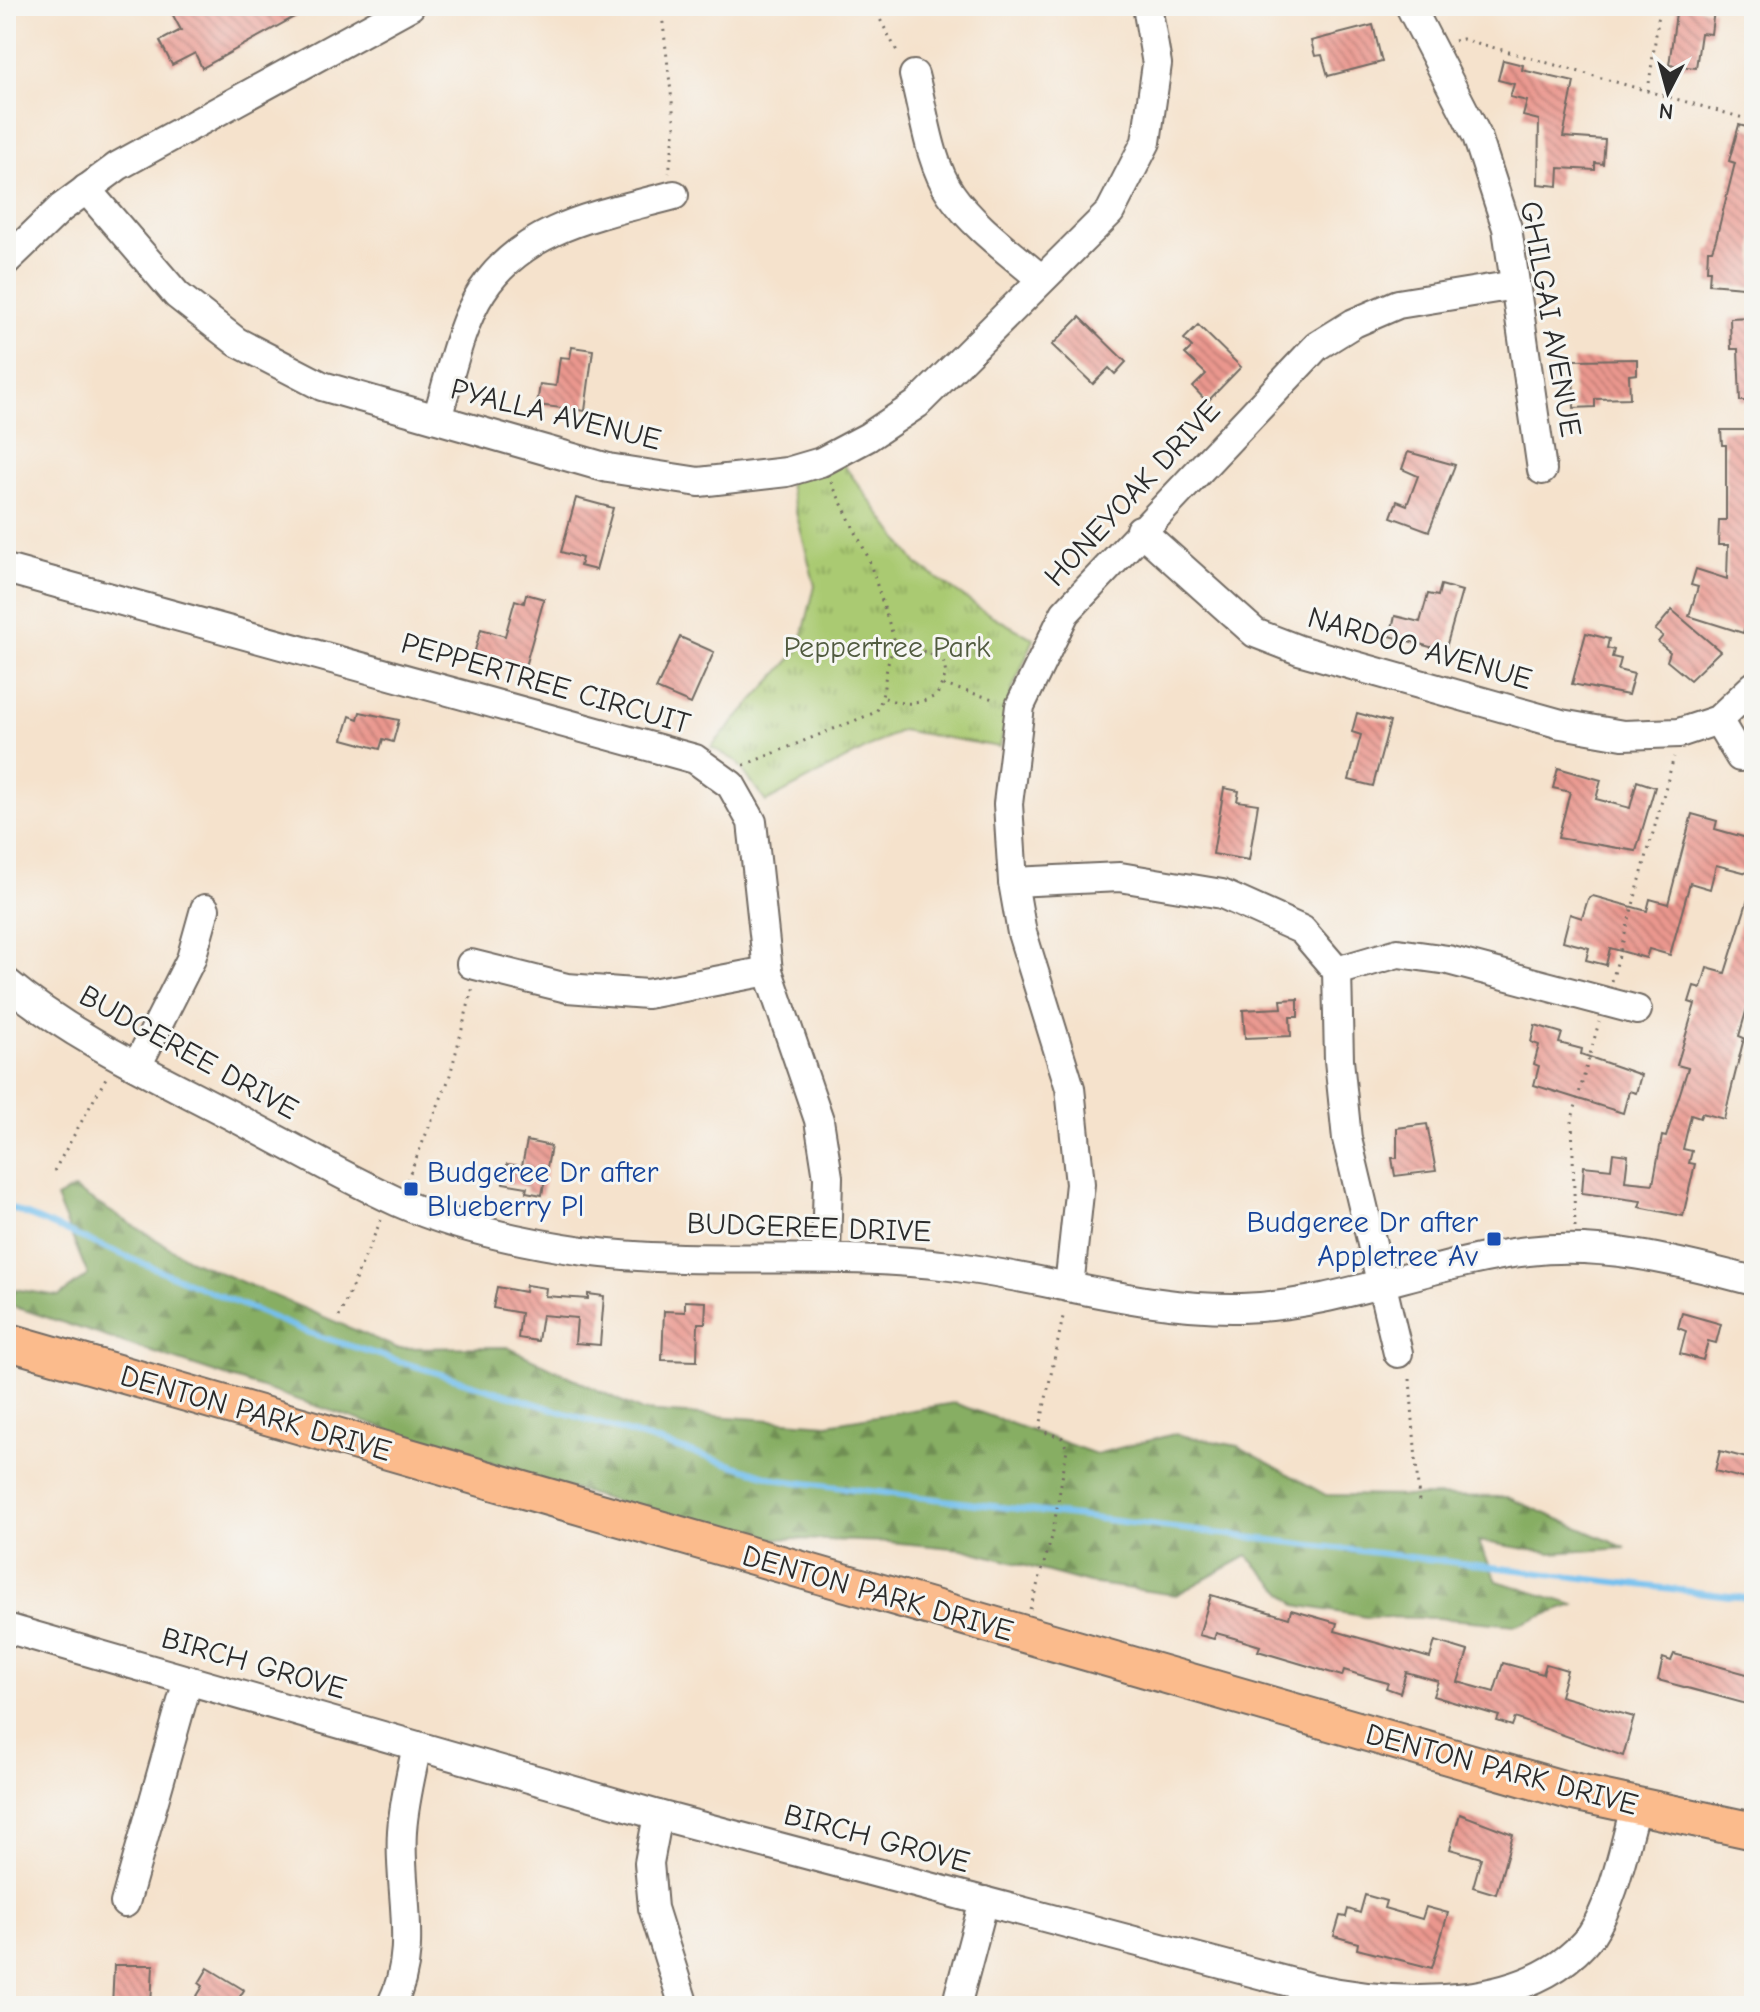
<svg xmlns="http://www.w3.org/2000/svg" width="1760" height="2012" viewBox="0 0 1760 2012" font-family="'Comic Neue',sans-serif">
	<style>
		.grass { fill: url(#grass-tufts); stroke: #6a7a4e; stroke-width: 2 }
		.forest { fill: url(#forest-firs); stroke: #596c48; stroke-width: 2 }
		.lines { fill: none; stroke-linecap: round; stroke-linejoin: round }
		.stream { stroke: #74c0ee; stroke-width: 6 }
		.building { fill: url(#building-back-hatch) }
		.minor-casing { stroke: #726b63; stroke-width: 32 }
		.major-casing { stroke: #726b63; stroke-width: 40 }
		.path { stroke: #726b63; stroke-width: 3; stroke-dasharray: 2 6; stroke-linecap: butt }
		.minor { stroke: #fff; stroke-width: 28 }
		.major { stroke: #fbbb8c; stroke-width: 36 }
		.transit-dot { fill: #1a4fb4; stroke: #f6f6f2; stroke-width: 3 }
		.labels { text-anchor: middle; stroke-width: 6; stroke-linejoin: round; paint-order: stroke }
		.street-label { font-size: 30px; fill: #2b2b2b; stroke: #f6f6f2 }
		.park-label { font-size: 30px; fill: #515b40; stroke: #f6f6f2 }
		.transit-label { font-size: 30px; fill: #164399; stroke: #f6f6f2; text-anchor: start }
	</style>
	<defs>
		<pattern id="grass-tufts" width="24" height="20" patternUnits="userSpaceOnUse" patternTransform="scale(2)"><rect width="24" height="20" fill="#aaca72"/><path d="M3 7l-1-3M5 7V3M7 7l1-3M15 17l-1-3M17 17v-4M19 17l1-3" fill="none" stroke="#8ba45e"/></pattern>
		<pattern id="forest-firs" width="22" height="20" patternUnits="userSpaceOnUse" patternTransform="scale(2)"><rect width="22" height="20" fill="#87ae64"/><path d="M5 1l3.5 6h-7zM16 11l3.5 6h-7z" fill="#6f8e53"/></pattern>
		<pattern id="building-back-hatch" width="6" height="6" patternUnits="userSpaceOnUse" patternTransform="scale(2)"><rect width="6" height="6" fill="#ea978e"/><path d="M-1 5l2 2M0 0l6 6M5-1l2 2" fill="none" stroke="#be7b74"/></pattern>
	</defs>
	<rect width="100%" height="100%" fill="#f6f6f2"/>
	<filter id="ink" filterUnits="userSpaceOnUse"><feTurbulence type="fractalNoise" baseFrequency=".0125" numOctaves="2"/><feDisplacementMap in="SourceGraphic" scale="16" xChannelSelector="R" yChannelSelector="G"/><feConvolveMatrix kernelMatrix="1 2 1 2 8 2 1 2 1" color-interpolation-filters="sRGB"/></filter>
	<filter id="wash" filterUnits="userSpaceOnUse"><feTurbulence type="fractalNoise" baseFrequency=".006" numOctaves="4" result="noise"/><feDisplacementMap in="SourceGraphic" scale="32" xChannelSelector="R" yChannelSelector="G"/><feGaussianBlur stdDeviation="1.8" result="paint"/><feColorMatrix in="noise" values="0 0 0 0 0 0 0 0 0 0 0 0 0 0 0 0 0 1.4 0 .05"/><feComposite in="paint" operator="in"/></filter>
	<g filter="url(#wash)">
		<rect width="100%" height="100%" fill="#f5e2cc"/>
		<path class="grass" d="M 843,464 L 917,564 L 985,612 L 1034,639 L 1012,690 L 1000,747 L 901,730 L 766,802 L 736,761 L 711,747 L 799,650 L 815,586 L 788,481 Z"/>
		<path class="forest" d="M 74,1189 L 188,1259 L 397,1348 L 507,1347 L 642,1411 L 828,1424 L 954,1403 L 1096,1454 L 1174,1434 L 1238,1446 L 1326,1495 L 1507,1497 L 1626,1548 L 1551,1553 L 1478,1541 L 1497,1581 L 1574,1605 L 1516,1625 L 1437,1618 L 1366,1617 L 1296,1605 L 1247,1556 L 1176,1595 L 1089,1583 L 963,1549 L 889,1542 L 736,1537 L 548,1482 L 6,1304 L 6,1288 L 59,1296 L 88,1275 L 56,1198 Z"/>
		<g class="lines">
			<path class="stream" d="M 6,1206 L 309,1333 L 780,1480 L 1754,1599"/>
		</g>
		<g id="blocks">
			<g class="building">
				<path d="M 168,6 L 314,6 L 202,68 L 195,53 L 172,65 L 160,41 L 181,30 Z"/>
				<path d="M 1677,6 L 1714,10 L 1711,34 L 1701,33 L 1696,68 L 1669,65 Z"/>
				<path d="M 1373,25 L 1382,62 L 1328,76 L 1322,55 L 1315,56 L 1311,41 Z"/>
				<path d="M 1503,60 L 1523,65 L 1522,70 L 1574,82 L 1563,137 L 1605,140 L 1603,164 L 1595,163 L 1595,170 L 1559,168 L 1558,186 L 1538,184 L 1539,120 L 1523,116 L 1527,101 L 1510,97 L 1514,84 L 1498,80 Z"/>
				<path d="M 1739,125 L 1754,129 L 1754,288 L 1709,284 L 1710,270 L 1707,270 L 1708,250 L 1712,250 L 1716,239 L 1735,163 L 1729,161 Z"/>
				<path d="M 1080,317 L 1126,362 L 1115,374 L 1109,368 L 1093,384 L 1052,345 Z"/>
				<path d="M 1751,317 L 1754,317 L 1754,401 L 1740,401 L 1738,349 L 1731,349 L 1730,318 Z"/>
				<path d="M 1198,325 L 1241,367 L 1207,402 L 1193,387 L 1206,374 L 1185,354 L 1192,347 L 1184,339 Z"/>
				<path d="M 572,347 L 593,350 L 585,411 L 537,405 L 540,384 L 556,386 L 560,357 L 570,358 Z"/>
				<path d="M 1637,359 L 1637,374 L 1629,375 L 1630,398 L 1595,399 L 1595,407 L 1574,408 L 1573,360 Z"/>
				<path d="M 1721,430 L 1754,430 L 1754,598 L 1743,633 L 1689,616 L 1698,587 L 1691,585 L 1696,569 L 1727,579 L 1728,545 L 1718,545 L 1719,520 L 1726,520 L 1726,445 L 1722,445 Z"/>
				<path d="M 1408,452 L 1455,465 L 1429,531 L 1391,517 L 1397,501 L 1407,505 L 1418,476 L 1402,469 Z"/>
				<path d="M 576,498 L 613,508 L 596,570 L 580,566 L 582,558 L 561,552 Z"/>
				<path d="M 1441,585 L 1462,591 L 1445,651 L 1390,636 L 1395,616 L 1420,622 L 1428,594 L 1438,596 Z"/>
				<path d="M 526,594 L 544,599 L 524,670 L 474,654 L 481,629 L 505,636 L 515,600 L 524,603 Z"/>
				<path d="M 1672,610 L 1720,651 L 1690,680 L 1667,661 L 1670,652 L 1658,642 L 1663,636 L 1655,630 Z"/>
				<path d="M 1586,633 L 1609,639 L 1607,648 L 1614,650 L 1612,657 L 1621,659 L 1618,670 L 1634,674 L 1628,695 L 1572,684 Z"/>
				<path d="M 680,637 L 714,652 L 691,704 L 656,689 Z"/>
				<path d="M 360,712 L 399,720 L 393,742 L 383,739 L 380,749 L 343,739 L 350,716 L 358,719 Z"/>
				<path d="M 1357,713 L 1390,722 L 1373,786 L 1349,780 L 1361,735 L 1352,732 Z"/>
				<path d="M 1558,768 L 1601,780 L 1596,799 L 1630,808 L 1637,781 L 1655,787 L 1636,851 L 1558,838 L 1570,792 L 1553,788 Z"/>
				<path d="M 1224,788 L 1239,791 L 1237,801 L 1258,804 L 1249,860 L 1213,854 Z"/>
				<path d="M 1692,814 L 1717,821 L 1715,829 L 1754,840 L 1754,863 L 1751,874 L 1716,865 L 1710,889 L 1690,883 L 1670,955 L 1649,949 L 1646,958 L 1610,948 L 1606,965 L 1586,960 L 1589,948 L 1563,941 L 1570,914 L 1582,918 L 1588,899 L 1593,896 L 1647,911 L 1650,899 L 1668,904 Z"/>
				<path d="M 1749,896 L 1754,897 L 1754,984 L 1739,1036 L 1744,1038 L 1724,1119 L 1702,1113 L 1700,1118 L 1691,1115 L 1683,1149 L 1692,1151 L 1689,1163 L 1695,1164 L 1683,1216 L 1639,1207 L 1641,1201 L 1582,1193 L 1584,1166 L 1611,1169 L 1613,1153 L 1628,1155 L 1625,1181 L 1653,1184 L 1662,1136 L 1666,1137 L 1688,1068 L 1677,1065 L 1695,1004 L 1689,1002 L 1694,986 L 1701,988 L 1707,968 L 1725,973 Z"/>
				<path d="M 1298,999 L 1298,1017 L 1290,1017 L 1291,1036 L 1245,1038 L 1243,1010 L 1282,1008 L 1281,1000 Z"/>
				<path d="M 1535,1025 L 1562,1033 L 1559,1043 L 1582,1049 L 1581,1054 L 1641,1075 L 1636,1093 L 1629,1091 L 1623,1113 L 1534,1085 L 1539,1066 L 1534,1064 L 1539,1045 L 1531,1042 Z"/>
				<path d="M 1427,1124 L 1436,1171 L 1395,1176 L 1392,1158 L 1397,1158 L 1397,1128 Z"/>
				<path d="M 527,1141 L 551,1146 L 542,1195 L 526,1192 L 527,1187 L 503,1183 L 507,1164 L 522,1166 Z"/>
				<path d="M 526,1285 L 546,1288 L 545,1296 L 588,1299 L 588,1294 L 604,1296 L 600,1345 L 575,1343 L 577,1318 L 542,1315 L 538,1341 L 518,1338 L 521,1313 L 493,1308 L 497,1287 L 525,1292 Z"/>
				<path d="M 685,1301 L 706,1302 L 705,1323 L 698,1323 L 697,1361 L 662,1360 L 664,1311 L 685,1312 Z"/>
				<path d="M 1682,1313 L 1721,1324 L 1716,1343 L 1708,1341 L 1703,1360 L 1680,1354 L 1686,1331 L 1678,1328 Z"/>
				<path d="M 1720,1451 L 1754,1460 L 1754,1481 L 1715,1471 Z"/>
				<path d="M 1211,1595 L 1289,1618 L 1291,1610 L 1337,1623 L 1335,1631 L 1430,1658 L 1435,1641 L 1468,1651 L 1458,1682 L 1494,1692 L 1503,1663 L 1543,1674 L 1546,1664 L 1567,1670 L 1560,1696 L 1634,1717 L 1623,1756 L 1515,1718 L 1512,1726 L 1497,1721 L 1499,1716 L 1433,1696 L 1438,1681 L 1406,1672 L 1400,1693 L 1386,1688 L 1388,1683 L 1373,1679 L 1344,1670 L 1342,1676 L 1258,1651 L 1260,1646 L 1234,1638 L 1216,1633 L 1214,1639 L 1199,1635 Z"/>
				<path d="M 1674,1654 L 1754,1676 L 1754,1706 L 1658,1680 L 1663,1658 L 1671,1661 Z"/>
				<path d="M 1460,1814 L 1513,1834 L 1496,1894 L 1473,1887 L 1481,1858 L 1450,1849 Z"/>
				<path d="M 1365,1895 L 1386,1901 L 1384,1908 L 1422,1919 L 1426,1907 L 1448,1913 L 1432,1968 L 1357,1949 L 1358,1943 L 1334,1936 L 1340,1916 L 1346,1917 L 1348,1909 L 1360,1913 Z"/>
				<path d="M 114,1965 L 153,1965 L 151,2006 L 112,2006 Z"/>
				<path d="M 208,1968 L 244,1990 L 234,2006 L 191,2006 L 203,1986 L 199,1983 Z"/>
			</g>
		</g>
	</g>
	<g filter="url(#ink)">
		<use href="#blocks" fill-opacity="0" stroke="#726b63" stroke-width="2"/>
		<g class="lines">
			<defs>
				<g id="minor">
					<path d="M 1410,6 L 1477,136 L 1507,228 L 1542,470"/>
					<path d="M 914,75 C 924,112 929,162 951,194 C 974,227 1011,253 1041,279"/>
					<path d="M 86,189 L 177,295 L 237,342 L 322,386 L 608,468 L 699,482 L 787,472 L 821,462 L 868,437 L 917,404 L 1110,212 L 1146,142 L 1157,64 L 1147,6"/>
					<path d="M 6,261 L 61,208 L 118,166 L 410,6"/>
					<path d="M 437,418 C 449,380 460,324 482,291 C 525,225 604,214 674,195"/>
					<path d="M 1140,530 L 1255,633 L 1299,650 L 1561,724 L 1623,735 L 1679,733 L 1718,720 L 1754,686"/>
					<path d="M 6,569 L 695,759 L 731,785 L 752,822 L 768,971 L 819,1120 L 828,1177 L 826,1256"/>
					<path d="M 1718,720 L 1740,757"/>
					<path d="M 1013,882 L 1120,877 L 1222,894 L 1302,930 L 1337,971 L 1339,1060 L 1347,1139 L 1398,1353"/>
					<path d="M 471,964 L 567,988 L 647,994 L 768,971"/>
					<path d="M 1337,971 L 1398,953 L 1448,960 L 1637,1010"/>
					<path d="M 6,982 C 69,1035 146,1071 219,1109 C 278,1139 337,1174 398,1202 C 457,1228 520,1242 584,1251 C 705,1267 829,1250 950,1266 C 1048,1278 1142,1310 1241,1308 C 1339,1306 1431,1262 1528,1251 C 1607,1242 1679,1262 1754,1281"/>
					<path d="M 137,1066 L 191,959 L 205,909"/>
					<path d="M 1069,1287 L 1080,1184 L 1070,1088 L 1022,933 L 1013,882 L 1008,804 L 1020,706 L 1065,613 L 1317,346 L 1354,323 L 1398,304 L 1515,285"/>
					<path d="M 6,1628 L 658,1815 L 1312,1988 C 1401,2007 1532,2012 1591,1935 C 1615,1898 1623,1850 1635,1808"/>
					<path d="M 658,1815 L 649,1863 L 653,1908 L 684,2006"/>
					<path d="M 125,1903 L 188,1680"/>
					<path d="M 959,1995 L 984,1901"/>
					<path d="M 391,2006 C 420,1949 398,1891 402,1831 C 404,1802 411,1774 417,1746"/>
				</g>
				<path id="major" d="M 6,1341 L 1573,1792 L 1754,1831"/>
			</defs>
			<use href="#minor" class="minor-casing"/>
			<use href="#major" class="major-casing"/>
			<g class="path">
				<path d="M 661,6 L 675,127 L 669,173"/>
				<path d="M 873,6 L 899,55"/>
				<path d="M 1454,41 L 1463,39 L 1754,121"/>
				<path d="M 1648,91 L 1660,6"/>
				<path d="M 831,482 L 868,557 L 896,645"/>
				<path d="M 943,685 L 997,700"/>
				<path d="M 744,765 L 876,712 C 888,691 882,666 896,645 L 926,652 L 943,660 L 946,674 L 937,695 C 918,705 904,706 885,698"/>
				<path d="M 1612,981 L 1674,757"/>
				<path d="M 54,1171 L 107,1076"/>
				<path d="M 407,1180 L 449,1079 L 473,987"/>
				<path d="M 1575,1227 L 1572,1119 L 1599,1022"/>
				<path d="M 339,1317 L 381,1220"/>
				<path d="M 1410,1379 L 1419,1502"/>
				<path d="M 1030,1609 L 1052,1537 L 1067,1449 L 1062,1438 L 1044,1432 L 1040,1427 L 1064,1312"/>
			</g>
			<use href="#minor" class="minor"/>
			<use href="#major" class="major"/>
		</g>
	</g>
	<g class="transit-dot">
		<rect x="403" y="1181" width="16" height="16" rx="4"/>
		<rect x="1486" y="1231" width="16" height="16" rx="4"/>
	</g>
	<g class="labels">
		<g class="street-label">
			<text transform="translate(1551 319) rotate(80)" y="10">GHILGAI AVENUE</text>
			<text transform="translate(556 414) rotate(14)" y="10">PYALLA AVENUE</text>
			<text transform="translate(1132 493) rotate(-47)" y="10">HONEYOAK DRIVE</text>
			<text transform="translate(1420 648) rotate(16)" y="10">NARDOO AVENUE</text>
			<text transform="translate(546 683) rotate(16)" y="10">PEPPERTREE CIRCUIT</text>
			<text transform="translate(189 1052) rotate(29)" y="10">BUDGEREE DRIVE</text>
			<text transform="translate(809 1227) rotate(2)" y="10">BUDGEREE DRIVE</text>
			<text transform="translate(256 1413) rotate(16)" y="10">DENTON PARK DRIVE</text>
			<text transform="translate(878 1593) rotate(16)" y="10">DENTON PARK DRIVE</text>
			<text transform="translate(254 1663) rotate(16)" y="10">BIRCH GROVE</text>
			<text transform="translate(1502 1769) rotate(15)" y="10">DENTON PARK DRIVE</text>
			<text transform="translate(877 1838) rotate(15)" y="10">BIRCH GROVE</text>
		</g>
		<g class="park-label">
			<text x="887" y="657">Peppertree Park</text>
		</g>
		<g class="transit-label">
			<text x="427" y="1182">Budgeree Dr after<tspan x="427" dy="34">Blueberry Pl</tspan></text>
			<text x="1478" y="1232" text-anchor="end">Budgeree Dr after<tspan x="1478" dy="34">Appletree Av</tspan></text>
		</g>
	</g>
	<rect width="1760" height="2012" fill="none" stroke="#f6f6f2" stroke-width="32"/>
	<g transform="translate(1668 92) rotate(186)" stroke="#f6f6f2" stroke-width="6" paint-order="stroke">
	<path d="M0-6L14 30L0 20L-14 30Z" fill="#2b2b2b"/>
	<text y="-12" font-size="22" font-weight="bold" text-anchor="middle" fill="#2b2b2b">N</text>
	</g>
</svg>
